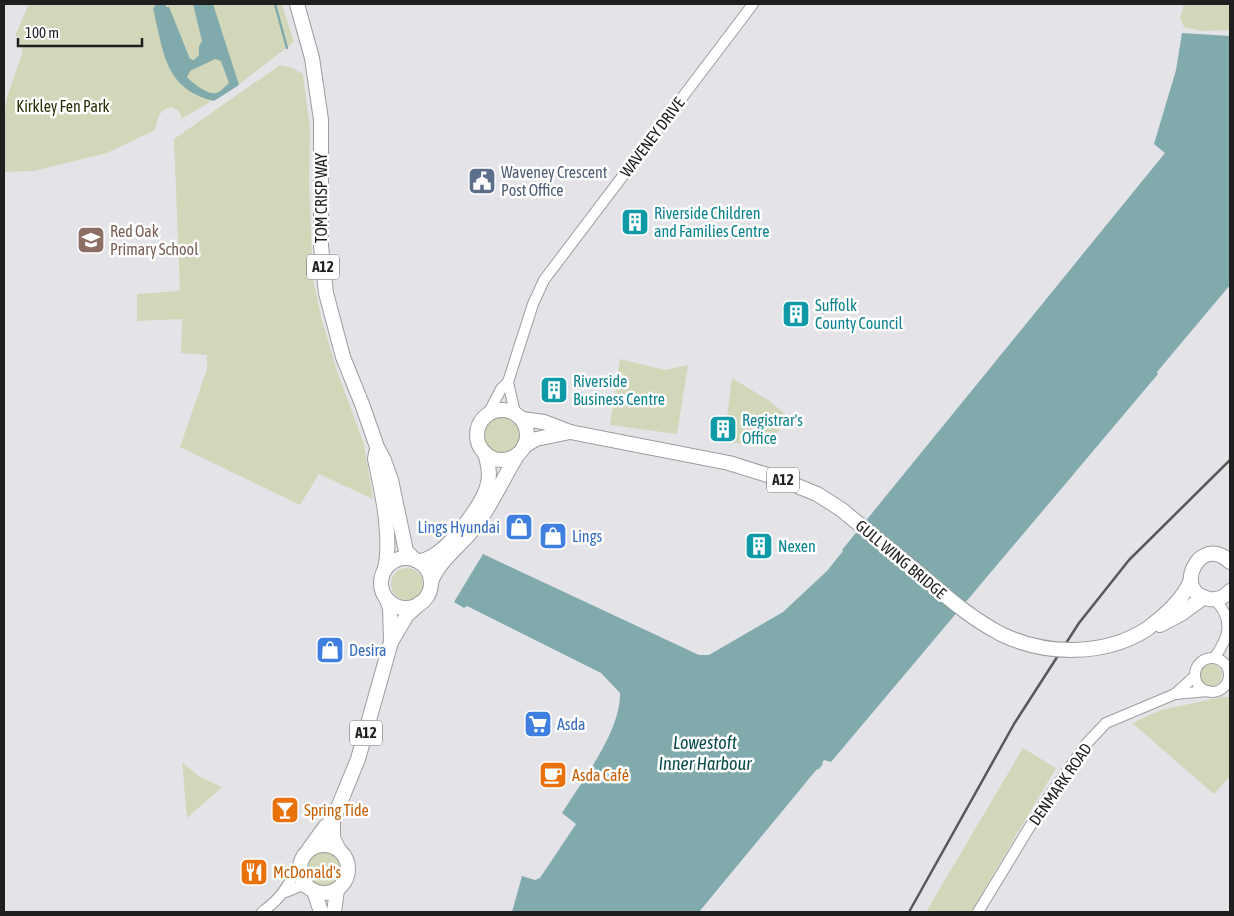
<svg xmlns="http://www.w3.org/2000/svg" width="1234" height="916" viewBox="0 0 1234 916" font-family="'Asap Condensed',sans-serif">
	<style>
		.green { fill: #d1d7b8 }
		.water { fill: #81aaad; fill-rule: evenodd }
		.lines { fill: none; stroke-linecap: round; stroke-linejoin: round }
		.stream { stroke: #81aaad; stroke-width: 2.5 }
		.secondary-casing { stroke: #9c9da0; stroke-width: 12 }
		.highway-casing { stroke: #9c9da0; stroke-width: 16 }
		.secondary { stroke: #fff; stroke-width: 10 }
		.highway { stroke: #fff; stroke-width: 14 }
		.rail { stroke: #585859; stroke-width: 2.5 }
		.highway-bridge-casing { stroke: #9c9da0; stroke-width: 16; stroke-linecap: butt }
		.highway-bridge { stroke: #fff; stroke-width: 14 }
		.labels { text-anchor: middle; stroke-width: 5; stroke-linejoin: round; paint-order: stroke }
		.shield { fill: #fff; stroke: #626263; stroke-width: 1 }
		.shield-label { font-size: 15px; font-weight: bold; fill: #1f1f20 }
		.park-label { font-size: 16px; fill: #2a2f06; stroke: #fff }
		.street-label { font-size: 16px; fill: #1f1f20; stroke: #fff }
		.service-label { font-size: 16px; fill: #4e5e75; stroke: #fff; text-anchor: start }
		.culture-label { font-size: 16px; fill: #0d838f; stroke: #fff; text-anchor: start }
		.education-label { font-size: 16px; fill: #785e54; stroke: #fff; text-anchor: start }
		.shop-label { font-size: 16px; fill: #366cbe; stroke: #fff; text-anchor: start }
		.food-label { font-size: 16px; fill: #c56008; stroke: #fff; text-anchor: start }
		.water-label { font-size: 18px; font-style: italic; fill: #094a4d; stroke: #fff }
	</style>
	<rect width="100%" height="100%" fill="#e4e4e8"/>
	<g class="green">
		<path d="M 29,4 L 282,4 L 294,42 L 242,82 L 182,119 L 179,111 L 172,107 C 159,109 158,118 155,130 L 107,153 L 34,171 L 4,172 L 4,116 L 7,97 L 23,51 L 18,38 L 15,36 Z"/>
		<path d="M 1184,4 L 1230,4 L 1230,30 L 1202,31 L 1184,27 L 1180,18 Z"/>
		<path d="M 280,65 L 292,68 L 303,74 L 310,129 L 309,182 L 313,279 L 321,316 L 336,368 L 364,444 L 373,499 L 319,474 L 300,505 L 180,447 L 207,369 L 207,355 L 181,353 L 182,319 L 137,321 L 137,294 L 180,291 L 174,139 Z"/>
		<path d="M 620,359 L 665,370 L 688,365 L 677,434 L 610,425 Z"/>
		<path d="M 732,378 L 768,400 L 789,417 L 777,433 L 771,434 L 749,445 L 730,442 L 733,418 L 727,417 Z"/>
		<circle cx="502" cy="434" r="19"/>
		<circle cx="407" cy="584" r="16"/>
		<circle cx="1211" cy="675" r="11"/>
		<path d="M 1222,697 L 1230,697 L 1230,776 L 1214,794 L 1132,723 L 1161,710 Z"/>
		<path d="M 1023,748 L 1056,768 L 971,912 L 926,912 Z"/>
		<path d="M 182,762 L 200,777 L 222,787 L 187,818 Z"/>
		<circle cx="324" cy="868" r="19"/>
	</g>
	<g class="water">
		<path d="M 156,4 L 166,4 L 166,7 L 169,7 L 190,59 L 194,60 L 199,55 L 199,46 L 202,41 L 193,4 L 213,4 L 239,85 L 214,101 C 164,89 164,52 153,9 ZM 215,59 L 221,61 L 229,83 C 225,86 221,92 216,93 C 208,95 192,83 187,77 L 190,71 Z"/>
		<path d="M 1182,33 L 1230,36 L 1230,285 L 1157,372 L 1158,374 L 831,762 L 824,760 L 822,763 L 823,764 L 818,770 L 817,769 L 699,912 L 512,912 L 522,876 L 535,880 L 540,878 L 576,824 L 562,813 C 582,781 621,731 620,693 L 601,673 L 467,606 L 464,608 L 454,602 L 483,554 L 699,655 L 709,655 L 783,612 L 827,571 L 843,551 L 842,550 L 1165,153 L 1154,144 L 1176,70 Z"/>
	</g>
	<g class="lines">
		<path class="stream" d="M 275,4 L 287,48"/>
		<defs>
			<g id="secondary">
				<path d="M 508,382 L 515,413"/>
				<path d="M 488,414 L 501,389 L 508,382 L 533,304 L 544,280 L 753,4"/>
				<path d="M 1214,658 C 1230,637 1234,618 1214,599"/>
				<circle cx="1212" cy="675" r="17"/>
				<path d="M 1175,694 L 1208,691"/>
				<path d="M 286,892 L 300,886 L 311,889"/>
				<path d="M 262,912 C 284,896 286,887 300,865"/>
				<path d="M 978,912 L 1043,805 L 1087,743 L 1106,723 L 1175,694 L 1195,676"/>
			</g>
			<g id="highway">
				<path d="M 297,4 L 312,58 L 321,120 L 321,246 L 326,293 L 343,357 L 362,404 L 377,447 L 383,458 L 391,480 L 406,551 L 415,560"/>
				<circle cx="502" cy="435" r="25"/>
				<path d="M 522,419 L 544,422 L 570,432 L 729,463 L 780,479 L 817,494 L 842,510 L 927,580"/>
				<path d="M 524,446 L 536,439 L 570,432"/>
				<path d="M 376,453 L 375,459 C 382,491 392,537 385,569"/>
				<circle cx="406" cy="583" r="25"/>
				<path d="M 419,562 C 426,560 433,557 439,552 C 454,541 482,505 487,487 C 491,475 488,464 485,453"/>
				<path d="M 1230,562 C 1200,532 1171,592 1209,599 C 1217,600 1225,597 1230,591"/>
				<path d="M 431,582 C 439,560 460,547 474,528 C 492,505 503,478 518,454"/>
				<path d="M 387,600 L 390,608 L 391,641"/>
				<path d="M 1160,625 L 1181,614 L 1204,597"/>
				<path d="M 1147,629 C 1165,615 1182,601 1191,580"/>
				<circle cx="324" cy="869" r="24"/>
				<path d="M 338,848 L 333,838 L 333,820 L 358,759 L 391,642 L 407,615 L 420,603"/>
				<path d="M 309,849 L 325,827 L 333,820"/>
				<path d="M 314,891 L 321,912"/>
				<path d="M 334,912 L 337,890"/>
			</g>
		</defs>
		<use href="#secondary" class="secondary-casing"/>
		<use href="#highway" class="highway-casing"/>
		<use href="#secondary" class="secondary"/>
		<use href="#highway" class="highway"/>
		<path class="rail" d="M 909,912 L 1014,724 L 1079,623 L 1129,560 L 1230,460"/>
		<defs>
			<path id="highway-bridge" d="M 927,580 C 950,600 974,620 1001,634 C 1046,656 1105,656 1147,629"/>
		</defs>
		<use href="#highway-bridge" class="highway-bridge-casing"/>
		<use href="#highway-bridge" class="highway-bridge"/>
	</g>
	<defs>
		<symbol id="civic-square" viewBox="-11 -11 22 22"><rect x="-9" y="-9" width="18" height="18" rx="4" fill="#5c6f8a" stroke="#fff"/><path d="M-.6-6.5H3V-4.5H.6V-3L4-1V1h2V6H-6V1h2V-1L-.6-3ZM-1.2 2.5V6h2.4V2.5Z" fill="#fff"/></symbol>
		<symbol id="building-square" viewBox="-11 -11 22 22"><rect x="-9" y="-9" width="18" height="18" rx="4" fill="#0f9aa8" stroke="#fff"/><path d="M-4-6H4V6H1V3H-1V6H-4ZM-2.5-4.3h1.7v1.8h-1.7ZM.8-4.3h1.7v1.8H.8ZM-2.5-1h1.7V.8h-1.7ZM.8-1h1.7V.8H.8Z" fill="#fff"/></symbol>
		<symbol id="school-square" viewBox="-11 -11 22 22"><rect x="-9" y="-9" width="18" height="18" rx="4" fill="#8d6e63" stroke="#fff"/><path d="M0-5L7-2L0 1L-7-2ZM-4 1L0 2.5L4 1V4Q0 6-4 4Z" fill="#fff"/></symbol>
		<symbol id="shop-square" viewBox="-11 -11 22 22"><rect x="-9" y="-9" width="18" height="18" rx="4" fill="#3f7fe0" stroke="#fff"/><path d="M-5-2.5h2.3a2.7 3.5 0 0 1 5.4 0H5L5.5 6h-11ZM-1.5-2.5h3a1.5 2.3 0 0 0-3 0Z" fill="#fff"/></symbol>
		<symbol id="supermarket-square" viewBox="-11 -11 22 22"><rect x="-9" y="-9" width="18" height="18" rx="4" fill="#3f7fe0" stroke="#fff"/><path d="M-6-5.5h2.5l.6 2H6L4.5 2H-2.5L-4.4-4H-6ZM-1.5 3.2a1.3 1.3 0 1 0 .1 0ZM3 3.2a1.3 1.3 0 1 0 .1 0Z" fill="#fff"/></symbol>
		<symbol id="cafe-square" viewBox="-11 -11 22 22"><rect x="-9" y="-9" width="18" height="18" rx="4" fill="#e8710a" stroke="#fff"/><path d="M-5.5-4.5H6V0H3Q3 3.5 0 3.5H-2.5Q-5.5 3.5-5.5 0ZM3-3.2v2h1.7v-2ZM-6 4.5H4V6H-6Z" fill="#fff"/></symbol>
		<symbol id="bar-square" viewBox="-11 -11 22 22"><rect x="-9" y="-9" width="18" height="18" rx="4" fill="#e8710a" stroke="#fff"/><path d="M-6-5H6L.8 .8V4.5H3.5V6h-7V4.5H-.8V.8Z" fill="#fff"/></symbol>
		<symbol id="restaurant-square" viewBox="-11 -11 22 22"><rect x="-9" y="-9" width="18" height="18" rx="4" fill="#e8710a" stroke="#fff"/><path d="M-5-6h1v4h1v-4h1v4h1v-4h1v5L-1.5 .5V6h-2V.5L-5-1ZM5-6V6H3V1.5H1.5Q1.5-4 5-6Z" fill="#fff"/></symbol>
	</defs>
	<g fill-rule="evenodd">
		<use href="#civic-square" x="466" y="165" width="32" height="32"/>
		<use href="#building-square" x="619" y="206" width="32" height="32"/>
		<use href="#school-square" x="75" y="224" width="32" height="32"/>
		<use href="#building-square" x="780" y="298" width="32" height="32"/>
		<use href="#building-square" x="538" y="374" width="32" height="32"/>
		<use href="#building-square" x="707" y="413" width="32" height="32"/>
		<use href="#shop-square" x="503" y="511" width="32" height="32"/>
		<use href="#shop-square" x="537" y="520" width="32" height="32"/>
		<use href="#building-square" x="743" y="530" width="32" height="32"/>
		<use href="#shop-square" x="314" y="634" width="32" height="32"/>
		<use href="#supermarket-square" x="522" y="708" width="32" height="32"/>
		<use href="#cafe-square" x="537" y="759" width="32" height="32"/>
		<use href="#bar-square" x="269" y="794" width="32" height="32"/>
		<use href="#restaurant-square" x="238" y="856" width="32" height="32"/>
	</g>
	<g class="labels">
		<g class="shield">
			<rect x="307" y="254.5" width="32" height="25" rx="4"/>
			<rect x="767" y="467.5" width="32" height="25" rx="4"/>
			<rect x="350" y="720.5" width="32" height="25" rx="4"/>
		</g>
		<g class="shield-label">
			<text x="323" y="272">A12</text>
			<text x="783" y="485">A12</text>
			<text x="366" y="738">A12</text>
		</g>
		<g class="park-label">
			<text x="63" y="112">Kirkley Fen Park</text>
		</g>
		<g class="street-label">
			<text transform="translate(652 137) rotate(-53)" y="6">WAVENEY DRIVE</text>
			<text transform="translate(321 198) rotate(-90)" y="6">TOM CRISP WAY</text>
			<text transform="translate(901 559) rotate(40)" y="6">GULL WING BRIDGE</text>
			<text transform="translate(1060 784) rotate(-55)" y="6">DENMARK ROAD</text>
		</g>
		<g class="service-label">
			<text x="501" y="178">Waveney Crescent<tspan x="501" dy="18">Post Office</tspan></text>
		</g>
		<g class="culture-label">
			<text x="654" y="219">Riverside Children<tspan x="654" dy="18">and Families Centre</tspan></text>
			<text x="815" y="311">Suffolk<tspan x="815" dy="18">County Council</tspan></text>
			<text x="573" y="387">Riverside<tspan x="573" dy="18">Business Centre</tspan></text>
			<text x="742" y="426">Registrar's<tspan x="742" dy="18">Office</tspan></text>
			<text x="778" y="552">Nexen</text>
		</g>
		<g class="education-label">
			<text x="110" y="237">Red Oak<tspan x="110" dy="18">Primary School</tspan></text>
		</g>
		<g class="shop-label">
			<text x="500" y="533" text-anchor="end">Lings Hyundai</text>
			<text x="572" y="542">Lings</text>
			<text x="349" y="656">Desira</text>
			<text x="557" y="730">Asda</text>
		</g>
		<g class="food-label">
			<text x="572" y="781">Asda Café</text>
			<text x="304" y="816">Spring Tide</text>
			<text x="273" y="878">McDonald's</text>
		</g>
		<g class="water-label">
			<text x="705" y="749">Lowestoft<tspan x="705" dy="21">Inner Harbour</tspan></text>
		</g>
	</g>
	<rect width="1234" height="916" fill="none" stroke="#1f1f20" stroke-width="10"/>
	<path d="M18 38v8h124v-8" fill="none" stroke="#1f1f20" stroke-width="2.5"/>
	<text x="25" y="38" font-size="15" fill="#1f1f20" stroke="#ffffff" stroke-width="4" paint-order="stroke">100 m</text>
</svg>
